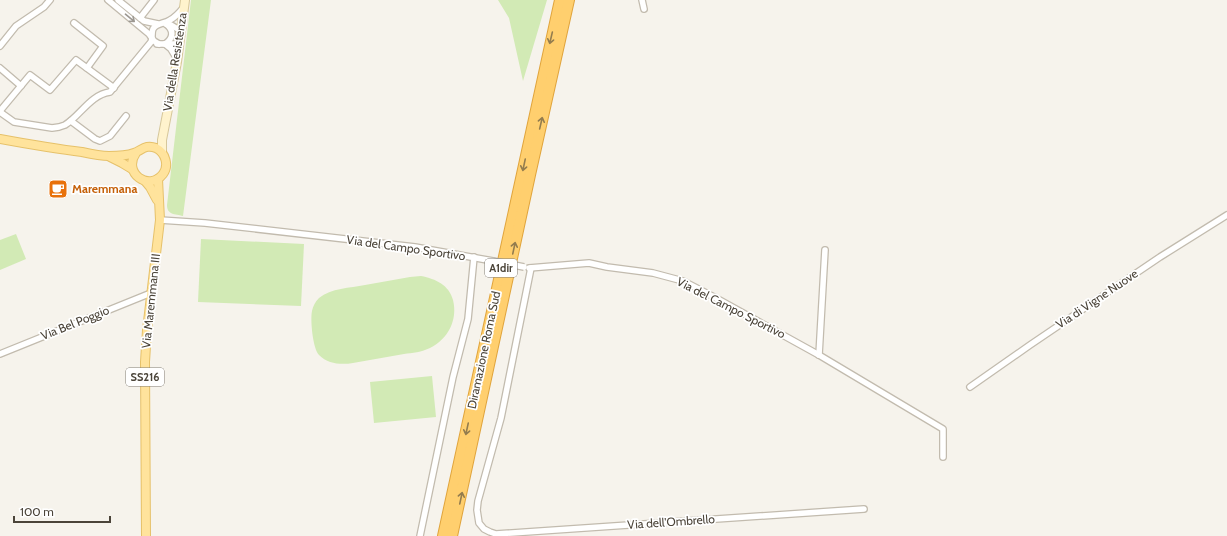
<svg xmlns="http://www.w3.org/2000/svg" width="1227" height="536" viewBox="0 0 1227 536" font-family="Cabin,sans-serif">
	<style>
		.green { fill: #d2eab5 }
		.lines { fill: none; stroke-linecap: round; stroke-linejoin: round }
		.street-casing { stroke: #c2bbae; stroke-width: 8 }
		.secondary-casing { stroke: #d6c79b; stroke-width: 10 }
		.primary-casing { stroke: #e6c16a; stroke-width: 10 }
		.highway-casing { stroke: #e0a43c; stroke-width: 12 }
		.street { stroke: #fff; stroke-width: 5.5 }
		.secondary { stroke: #fff3cd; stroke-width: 8 }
		.primary { stroke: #ffe39c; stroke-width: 8 }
		.highway { stroke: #ffcf6e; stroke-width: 10 }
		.street-bridge-casing { stroke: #c2bbae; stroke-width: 8; stroke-linecap: butt }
		.street-bridge { stroke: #fff; stroke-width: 5.5 }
		.oneway { stroke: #9c9892 }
		.oneway2 { stroke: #937c4e }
		.labels { text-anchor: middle; stroke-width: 3.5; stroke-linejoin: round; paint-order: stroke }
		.shield { fill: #fff; stroke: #817c74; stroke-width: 1 }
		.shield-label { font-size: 11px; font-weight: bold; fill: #4b4439 }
		.street-label { font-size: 12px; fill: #4b4439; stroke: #fff }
		.food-label { font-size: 12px; font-weight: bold; fill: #c56008; stroke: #fff; text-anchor: start }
	</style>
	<rect width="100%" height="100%" fill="#f6f3ec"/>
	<g class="green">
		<path d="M 191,0 L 211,0 L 183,216 C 175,214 167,215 167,205 Z"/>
		<path d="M 498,0 L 547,0 L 523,81 L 509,18 Z"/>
		<path d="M 16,234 L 26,259 L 0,270 L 0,240 Z"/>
		<path d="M 201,239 L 304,244 L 301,306 L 198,302 Z"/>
		<path d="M 421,276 C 436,279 449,285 453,300 C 458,320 448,339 430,348 C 422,352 412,353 404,354 C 387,357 370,360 353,363 C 341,365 328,364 319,355 C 313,349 310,320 312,311 C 313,306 315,302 319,298 C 331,288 350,288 365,285 C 380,282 395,280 410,277 Z"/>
		<path d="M 432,376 L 436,417 L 374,423 L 370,382 Z"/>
	</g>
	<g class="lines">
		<defs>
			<g id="street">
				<path d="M 108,0 L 149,34 L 154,41 L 159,44"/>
				<path d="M 118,0 L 144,21 L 158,24"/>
				<path d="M 642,0 L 644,9"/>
				<path d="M 140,18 L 154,0"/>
				<path d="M 74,23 L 103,46 L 87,68"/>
				<path d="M 166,24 L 171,25 L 181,31"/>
				<path d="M 157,44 L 175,44 L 180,42"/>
				<path d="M 165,44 C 174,38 174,30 166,24"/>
				<path d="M 165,44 L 171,49 L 177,59"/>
				<path d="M 0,46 L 16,26 L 44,7 L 50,0"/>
				<path d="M 0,68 L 21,86"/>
				<path d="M 0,111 L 30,75 L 50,90 L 76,60 L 114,88"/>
				<path d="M 0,112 L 14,122 L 52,128 L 59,127 L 65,125 C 81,115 90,95 110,92 L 151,42 C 153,38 151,33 153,29 C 156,23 164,24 170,20 C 176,17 180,12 184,7"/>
				<path d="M 71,121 L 95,139 L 100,141 L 110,136 L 126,116"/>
				<path d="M 160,220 L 205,223 L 415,247 L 493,261"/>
				<path d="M 529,268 L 589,263 L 607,267 L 653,273 L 683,281 L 714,297 L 819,355 L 943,429 L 943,457"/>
				<path d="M 531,268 L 501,418 L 478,501 L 477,510 L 479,523 L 484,529 L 490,532 L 496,534 L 864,509"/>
				<path d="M 0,354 L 151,293"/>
				<path d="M 819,355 L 825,250"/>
				<path d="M 970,387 L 1030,345 L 1160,257 L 1227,215"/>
				<path d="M 420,536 L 453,377 L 468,319 L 474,257"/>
			</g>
			<path id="secondary" d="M 162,152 L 162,140 L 177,62 L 185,0"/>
			<g id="primary">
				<path d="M 0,139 C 27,144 55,149 82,152 C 91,154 100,156 109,156 C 117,156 126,156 134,153 C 142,150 146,144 156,148 C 166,153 169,166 163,174 C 149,192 122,173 136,153"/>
				<path d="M 110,157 L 122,163 L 132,169"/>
				<path d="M 145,181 L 150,187 L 157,200"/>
				<path d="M 146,536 L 145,362 L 147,330 L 160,220 L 158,179"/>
			</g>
			<g id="highway">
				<path d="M 443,536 L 560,0"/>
				<path d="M 452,536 L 530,175 L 569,0"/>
			</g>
		</defs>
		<use href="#street" class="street-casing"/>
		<use href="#secondary" class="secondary-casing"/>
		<use href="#primary" class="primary-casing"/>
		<use href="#highway" class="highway-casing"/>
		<use href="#street" class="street"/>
		<use href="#secondary" class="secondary"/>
		<use href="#primary" class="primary"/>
		<use href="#highway" class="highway"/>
		<defs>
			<path id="street-bridge" d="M 493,261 L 524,267"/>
		</defs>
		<use href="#street-bridge" class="street-bridge-casing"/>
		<use href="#street-bridge" class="street-bridge"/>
	</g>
	<defs><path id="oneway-shaft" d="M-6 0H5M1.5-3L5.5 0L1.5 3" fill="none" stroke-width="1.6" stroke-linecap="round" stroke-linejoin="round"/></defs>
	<use class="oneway" href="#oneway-shaft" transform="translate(130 18) rotate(40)"/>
	<g class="oneway2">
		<use href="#oneway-shaft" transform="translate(551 38) rotate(103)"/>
		<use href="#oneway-shaft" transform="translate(541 123) rotate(-77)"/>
		<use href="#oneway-shaft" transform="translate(524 165) rotate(102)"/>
		<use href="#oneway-shaft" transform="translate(514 248) rotate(-78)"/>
		<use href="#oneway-shaft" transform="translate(467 429) rotate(102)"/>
		<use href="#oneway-shaft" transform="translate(461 498) rotate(-78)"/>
	</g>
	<defs>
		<symbol id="cafe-square" viewBox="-11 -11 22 22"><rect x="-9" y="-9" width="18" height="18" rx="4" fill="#e8710a" stroke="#fff"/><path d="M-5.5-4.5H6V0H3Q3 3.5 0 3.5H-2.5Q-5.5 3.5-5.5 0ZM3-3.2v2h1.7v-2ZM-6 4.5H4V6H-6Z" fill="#fff"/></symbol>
	</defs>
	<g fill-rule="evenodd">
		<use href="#cafe-square" x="47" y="178" width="22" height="22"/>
	</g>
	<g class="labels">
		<g class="shield">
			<rect x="485" y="259" width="32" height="18" rx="3"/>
			<rect x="126" y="368" width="38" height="18" rx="3"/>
		</g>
		<g class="shield-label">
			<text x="501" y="272">A1dir</text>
			<text x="145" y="381">SS216</text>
		</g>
		<g class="street-label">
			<text transform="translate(175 62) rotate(-81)" y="4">Via della Resistenza</text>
			<text transform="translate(406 248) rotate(8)" y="4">Via del Campo Sportivo</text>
			<text transform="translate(1097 299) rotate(-34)" y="4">Via di Vigne Nuove</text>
			<text transform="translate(151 301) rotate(-84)" y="4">Via Maremmana III</text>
			<text transform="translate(731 308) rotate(27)" y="4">Via del Campo Sportivo</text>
			<text transform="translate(75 323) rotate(-22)" y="4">Via Bel Poggio</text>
			<text transform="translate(484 350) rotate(-78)" y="4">Diramazione Roma Sud</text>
			<text transform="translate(671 522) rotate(-4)" y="4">Via dell'Ombrello</text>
		</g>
		<g class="food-label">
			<text x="72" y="193">Maremmana</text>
		</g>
	</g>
	<path d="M14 516v6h96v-6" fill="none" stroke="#4b4439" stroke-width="2"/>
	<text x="20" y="516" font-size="12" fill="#4b4439" stroke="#ffffff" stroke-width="3" paint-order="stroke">100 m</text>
</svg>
